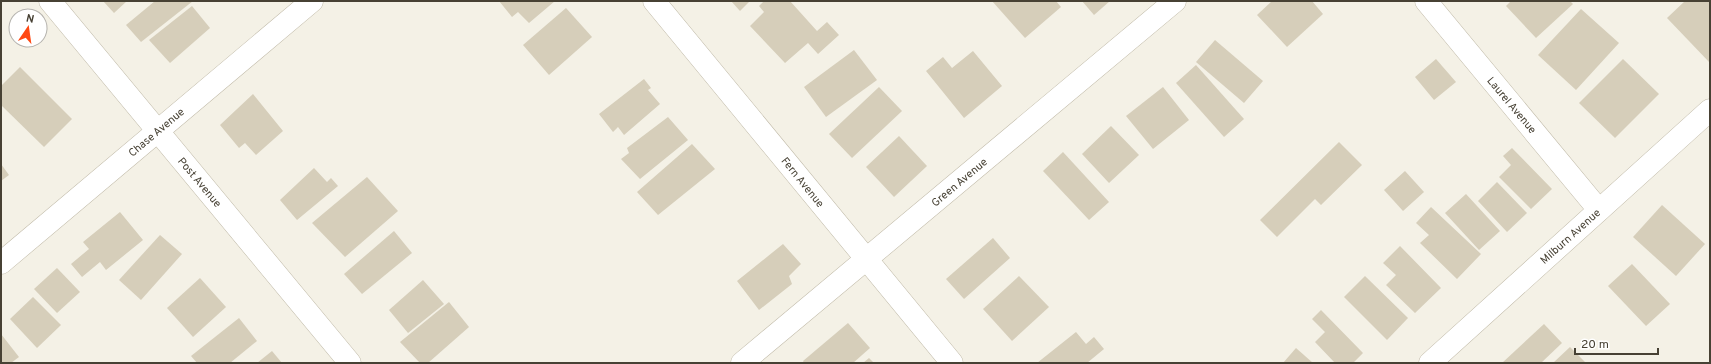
<svg xmlns="http://www.w3.org/2000/svg" width="1711" height="364" viewBox="0 0 1711 364" font-family="Overpass,sans-serif">
	<style>
		.building { fill: #d6ceba }
		.lines { fill: none; stroke-linecap: round; stroke-linejoin: round }
		.street-casing { stroke: #c0baa8; stroke-width: 23 }
		.street { stroke: #fff; stroke-width: 22 }
		.labels { text-anchor: middle; stroke-width: 3; stroke-linejoin: round; paint-order: stroke }
		.street-label { font-size: 11px; fill: #474134; stroke: #fff }
	</style>
	<rect width="100%" height="100%" fill="#f4f1e6"/>
	<g class="building">
		<path d="M 103,1 L 127,1 L 114,13 Z"/>
		<path d="M 155,1 L 193,1 L 141,42 L 126,25 Z"/>
		<path d="M 499,1 L 555,1 L 529,23 L 518,12 L 512,17 Z"/>
		<path d="M 731,1 L 750,1 L 740,11 Z"/>
		<path d="M 764,1 L 790,1 L 817,31 L 827,22 L 839,35 L 818,54 L 808,43 L 785,63 L 750,26 L 764,12 L 759,6 Z"/>
		<path d="M 992,1 L 1056,1 L 1061,7 L 1025,38 Z"/>
		<path d="M 1082,1 L 1110,1 L 1094,15 Z"/>
		<path d="M 1272,1 L 1312,1 L 1323,14 L 1287,47 L 1257,15 Z"/>
		<path d="M 1511,1 L 1570,1 L 1573,4 L 1536,38 L 1506,6 Z"/>
		<path d="M 1685,1 L 1710,1 L 1710,63 L 1667,18 Z"/>
		<path d="M 192,6 L 210,28 L 170,63 L 149,40 Z"/>
		<path d="M 566,8 L 592,37 L 549,75 L 523,45 Z"/>
		<path d="M 1581,9 L 1619,43 L 1576,90 L 1538,55 Z"/>
		<path d="M 1215,40 L 1263,81 L 1244,103 L 1196,62 Z"/>
		<path d="M 854,50 L 877,80 L 826,117 L 804,87 Z"/>
		<path d="M 973,51 L 1002,86 L 964,118 L 926,71 L 943,57 L 952,68 Z"/>
		<path d="M 1436,59 L 1456,82 L 1434,100 L 1415,77 Z"/>
		<path d="M 1623,59 L 1659,94 L 1615,138 L 1579,103 Z"/>
		<path d="M 1196,65 L 1244,119 L 1224,137 L 1176,83 Z"/>
		<path d="M 20,67 L 72,119 L 44,147 L 1,105 L 1,86 Z"/>
		<path d="M 644,79 L 651,88 L 648,90 L 660,104 L 624,135 L 618,127 L 613,132 L 599,114 Z"/>
		<path d="M 879,87 L 902,111 L 852,158 L 829,134 Z"/>
		<path d="M 1163,87 L 1189,120 L 1153,149 L 1126,116 Z"/>
		<path d="M 253,94 L 283,131 L 256,155 L 245,143 L 239,148 L 220,125 Z"/>
		<path d="M 668,117 L 688,140 L 640,179 L 621,159 L 629,153 L 627,148 Z"/>
		<path d="M 1111,126 L 1139,155 L 1109,183 L 1082,154 Z"/>
		<path d="M 899,136 L 927,166 L 894,197 L 866,167 Z"/>
		<path d="M 1339,142 L 1362,165 L 1321,205 L 1315,199 L 1277,237 L 1260,220 Z"/>
		<path d="M 692,144 L 715,169 L 658,215 L 637,192 Z"/>
		<path d="M 1512,148 L 1552,189 L 1531,209 L 1499,177 L 1511,165 L 1503,156 Z"/>
		<path d="M 1063,152 L 1109,202 L 1089,220 L 1043,171 Z"/>
		<path d="M 1,164 L 9,175 L 1,181 Z"/>
		<path d="M 314,168 L 327,182 L 331,178 L 338,186 L 297,220 L 280,200 Z"/>
		<path d="M 1405,171 L 1424,192 L 1403,211 L 1384,190 Z"/>
		<path d="M 367,177 L 398,211 L 345,257 L 312,223 Z"/>
		<path d="M 1497,182 L 1527,213 L 1507,232 L 1478,201 Z"/>
		<path d="M 1466,194 L 1500,231 L 1479,250 L 1445,213 Z"/>
		<path d="M 1662,205 L 1705,244 L 1676,276 L 1633,237 Z"/>
		<path d="M 1431,207 L 1481,254 L 1457,279 L 1420,243 L 1429,235 L 1416,223 Z"/>
		<path d="M 120,212 L 143,240 L 106,270 L 100,262 L 82,277 L 71,264 L 89,249 L 83,242 Z"/>
		<path d="M 394,231 L 412,253 L 362,294 L 344,274 Z"/>
		<path d="M 160,235 L 182,254 L 141,300 L 119,280 Z"/>
		<path d="M 993,238 L 1010,258 L 964,299 L 946,279 Z"/>
		<path d="M 783,244 L 801,264 L 789,276 L 792,284 L 759,310 L 737,281 Z"/>
		<path d="M 1400,246 L 1441,288 L 1415,313 L 1386,285 L 1396,275 L 1383,263 Z"/>
		<path d="M 1632,264 L 1670,304 L 1646,326 L 1608,286 Z"/>
		<path d="M 57,268 L 80,292 L 57,313 L 34,289 Z"/>
		<path d="M 1019,276 L 1049,307 L 1012,341 L 983,309 Z"/>
		<path d="M 1365,276 L 1408,318 L 1387,340 L 1344,297 Z"/>
		<path d="M 200,278 L 226,307 L 193,337 L 167,308 Z"/>
		<path d="M 423,280 L 444,304 L 408,333 L 389,310 Z"/>
		<path d="M 33,297 L 61,325 L 37,348 L 10,319 Z"/>
		<path d="M 449,302 L 469,327 L 428,363 L 420,363 L 400,342 Z"/>
		<path d="M 1321,310 L 1363,353 L 1353,363 L 1335,363 L 1315,342 L 1325,332 L 1312,319 Z"/>
		<path d="M 239,318 L 257,341 L 230,363 L 197,363 L 191,356 Z"/>
		<path d="M 848,323 L 870,348 L 853,363 L 804,363 L 803,361 Z"/>
		<path d="M 1544,324 L 1562,343 L 1541,363 L 1502,363 Z"/>
		<path d="M 1076,332 L 1086,344 L 1094,337 L 1104,349 L 1087,363 L 1037,363 Z"/>
		<path d="M 1,334 L 19,357 L 11,363 L 1,363 Z"/>
		<path d="M 1570,347 L 1586,363 L 1553,363 Z"/>
		<path d="M 1296,348 L 1313,363 L 1283,363 Z"/>
		<path d="M 272,351 L 282,363 L 257,363 Z"/>
		<path d="M 869,358 L 874,363 L 863,363 Z"/>
	</g>
	<g class="lines">
		<defs>
			<g id="street">
				<path d="M 50,1 L 350,363"/>
				<path d="M 654,1 L 952,363"/>
				<path d="M 1426,1 L 1599,210"/>
				<path d="M 1,263 L 312,1"/>
				<path d="M 742,363 L 1175,1"/>
				<path d="M 1430,363 L 1710,110"/>
			</g>
		</defs>
		<use href="#street" class="street-casing"/>
		<use href="#street" class="street"/>
	</g>
	<g class="labels">
		<g class="street-label">
			<text transform="translate(1512 105) rotate(50)" y="4">Laurel Avenue</text>
			<text transform="translate(156 132) rotate(-40)" y="4">Chase Avenue</text>
			<text transform="translate(200 182) rotate(50)" y="4">Post Avenue</text>
			<text transform="translate(803 182) rotate(51)" y="4">Fern Avenue</text>
			<text transform="translate(959 182) rotate(-40)" y="4">Green Avenue</text>
			<text transform="translate(1570 236) rotate(-42)" y="4">Milburn Avenue</text>
		</g>
	</g>
	<rect width="1711" height="364" fill="none" stroke="#474134" stroke-width="4"/>
	<g transform="translate(28 28) rotate(13)"><circle r="19" fill="#ffffff" stroke="#b5b3ae"/>
	<path d="M0-3L7 15L0 10L-7 15Z" fill="#ff4812"/>
	<text y="-6" font-size="11" font-weight="bold" text-anchor="middle" fill="#474134">N</text>
	</g>
	<path d="M1575 348v6h83v-6" fill="none" stroke="#474134" stroke-width="2"/>
	<text x="1581" y="348" font-size="12" fill="#474134" stroke="#ffffff" stroke-width="3" paint-order="stroke">20 m</text>
</svg>
